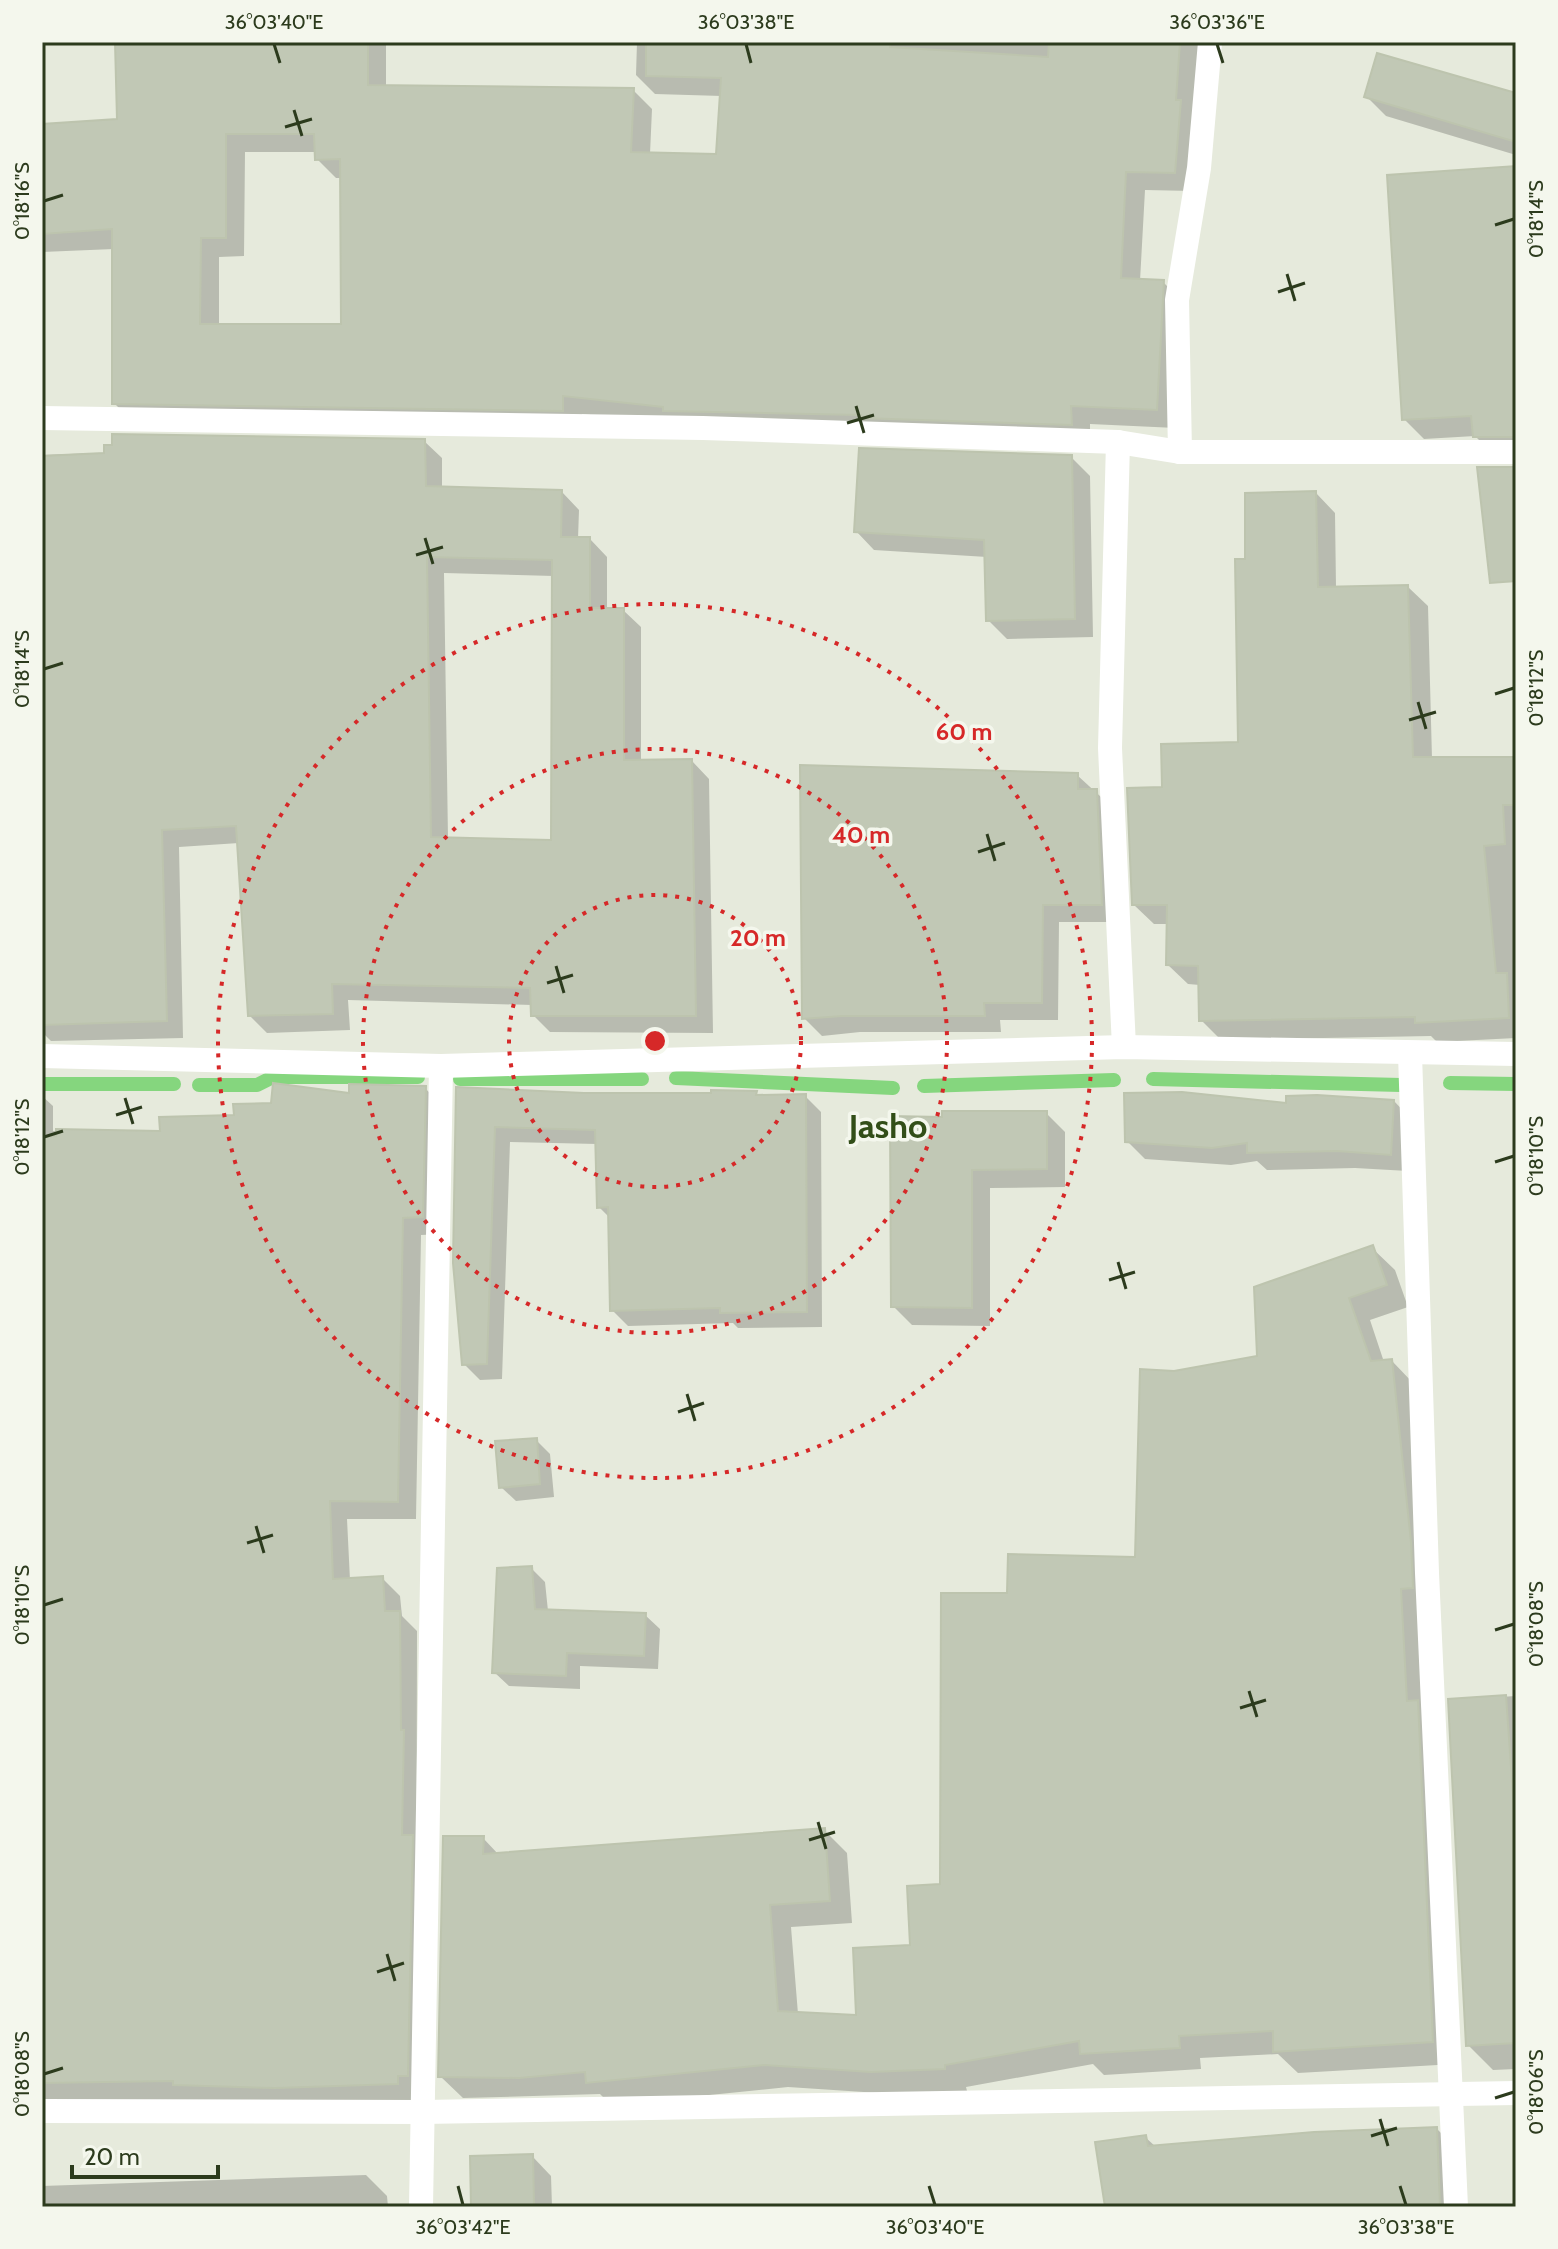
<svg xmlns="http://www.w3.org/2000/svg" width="1558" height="2249" viewBox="0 0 1558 2249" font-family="Cabin,sans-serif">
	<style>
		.shadow { fill: #0003; fill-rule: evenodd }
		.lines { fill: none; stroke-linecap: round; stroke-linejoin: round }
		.stream { stroke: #85d67e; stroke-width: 14 }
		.building { fill: #c1c8b5; stroke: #bdc4ae; stroke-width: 2; fill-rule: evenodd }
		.minor { stroke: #fff; stroke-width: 24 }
		.ticks { fill: none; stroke: #2c3b1d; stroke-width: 3 }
		.ring { fill: none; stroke: #d62828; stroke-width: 4; stroke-dasharray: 4 8 }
		.labels { text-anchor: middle; stroke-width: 7; stroke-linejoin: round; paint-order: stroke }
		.quarter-label { font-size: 34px; font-weight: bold; fill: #324e18; stroke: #f4f7ed }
		.centre { fill: #d62828; stroke: #f4f7ed; stroke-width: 4 }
		.ring-label { font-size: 24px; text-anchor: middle; font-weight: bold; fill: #d62828; stroke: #f4f7ed; stroke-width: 7; stroke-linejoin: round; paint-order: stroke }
		.neatline { fill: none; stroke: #2c3b1d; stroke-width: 3 }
		.ticks-label { font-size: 20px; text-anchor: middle; fill: #2c3b1d }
	</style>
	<rect width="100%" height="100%" fill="#e6eadc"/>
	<g class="shadow">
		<path d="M 110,42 L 386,42 L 386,87 L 633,90 L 652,109 L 650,154 L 718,156 L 722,96 L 655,94 L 636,75 L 637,42 L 1200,42 L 1193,191 L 1145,190 L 1140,281 L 1163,282 L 1182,301 L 1176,428 L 1090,424 L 1090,444 L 679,425 L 582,414 L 581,429 L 133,422 L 114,403 L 114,249 L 42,252 L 42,126 L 119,121 L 117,42 ZM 245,152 L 317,152 L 317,159 L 336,178 L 342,178 L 343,326 L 219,326 L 219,257 L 244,256 Z"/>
		<path d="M 1516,95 L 1516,155 L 1386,116 L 1366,96 Z"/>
		<path d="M 1516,168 L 1516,456 L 1495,456 L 1475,436 L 1424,439 L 1404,419 Z"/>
		<path d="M 424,441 L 442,458 L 442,489 L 562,492 L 579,510 L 578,539 L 590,539 L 607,557 L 607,610 L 623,610 L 641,627 L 641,762 L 692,761 L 709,779 L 713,1033 L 550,1032 L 533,1015 L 532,1005 L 348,1000 L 350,1030 L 267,1033 L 250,1016 L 239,843 L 179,847 L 183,1038 L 51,1041 L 42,1032 L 42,455 ZM 444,573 L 554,576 L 553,842 L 448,839 Z"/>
		<path d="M 1071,457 L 1090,476 L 1093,637 L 1007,639 L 988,620 L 987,557 L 874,550 L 856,531 Z"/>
		<path d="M 1316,493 L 1335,513 L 1336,588 L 1408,587 L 1428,606 L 1432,759 L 1516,759 L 1516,1038 L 1437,1042 L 1431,1036 L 1221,1040 L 1201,1020 L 1200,985 L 1188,984 L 1168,965 L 1169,924 L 1154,924 L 1134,905 L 1164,789 L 1240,743 L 1248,561 Z"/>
		<path d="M 1077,775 L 1113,808 L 1119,922 L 1059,922 L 1058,1020 L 1000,1020 L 1001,1032 L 860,1032 L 822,1036 L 804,1018 Z"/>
		<path d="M 425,1088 L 443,1107 L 441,1234 L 421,1235 L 416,1519 L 347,1519 L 350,1580 L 382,1578 L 400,1596 L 402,1616 L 417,1631 L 416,2102 L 67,2101 L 42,2108 L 42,1096 L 53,1106 L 53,1131 L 162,1133 L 272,1105 Z"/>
		<path d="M 458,1089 L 584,1095 L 805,1096 L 821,1112 L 822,1327 L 738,1328 L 733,1323 L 628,1326 L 612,1310 L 610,1218 L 599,1207 L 597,1144 L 510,1142 L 502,1379 L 480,1380 L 464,1364 Z"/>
		<path d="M 1394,1101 L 1411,1119 L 1408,1171 L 1355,1168 L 1267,1170 L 1257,1161 L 1231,1165 L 1145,1159 L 1127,1141 L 1288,1105 Z"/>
		<path d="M 1046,1113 L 1065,1132 L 1065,1187 L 990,1188 L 990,1326 L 912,1325 L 893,1306 L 944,1119 Z"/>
		<path d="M 1372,1248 L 1395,1270 L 1408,1307 L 1370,1320 L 1384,1362 L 1392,1361 L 1414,1384 L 1455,2064 L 1298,2073 L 1278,2054 L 1200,2058 L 1201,2069 L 1104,2075 L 1093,2064 L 966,2087 L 967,2091 L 894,2094 L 788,2087 L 611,2105 L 600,2094 L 463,2098 L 440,2076 L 483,1838 L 499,1855 L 824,1830 L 847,1853 L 852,1923 L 791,1927 L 798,2014 L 858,2017 L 912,1947 L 941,1886 L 1008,1595 L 1137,1559 L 1174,1373 L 1259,1357 Z"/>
		<path d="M 536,1440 L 550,1454 L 554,1497 L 516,1501 L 501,1487 Z"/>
		<path d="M 531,1568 L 545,1582 L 548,1611 L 645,1615 L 660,1629 L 658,1669 L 580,1666 L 580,1689 L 509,1686 L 494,1672 Z"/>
		<path d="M 1516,1696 L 1516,2069 L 1493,2070 L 1468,2045 L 1450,1700 Z"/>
		<path d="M 1437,2129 L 1455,2147 L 1457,2207 L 1107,2207 L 1098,2143 L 1145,2137 L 1156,2147 Z"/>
		<path d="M 532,2156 L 551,2176 L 552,2207 L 473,2207 Z"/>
		<path d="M 366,2175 L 387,2196 L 388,2207 L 42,2207 L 42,2186 Z"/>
	</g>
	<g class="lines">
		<g class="stream">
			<path d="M 676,1078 L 893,1088"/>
			<path d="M 460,1079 L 642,1079"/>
			<path d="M 1153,1079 L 1401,1085"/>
			<path d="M 1450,1083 L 1516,1084"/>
			<path d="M 42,1084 L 174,1084"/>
			<path d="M 199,1085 L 257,1085 L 273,1077 L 418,1077"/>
			<path d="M 924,1086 L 1114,1080"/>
		</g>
	</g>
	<g class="building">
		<path d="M 115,42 L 368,42 L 368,85 L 634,88 L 631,152 L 716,154 L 721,78 L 646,76 L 646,42 L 890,42 L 890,47 L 1048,57 L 1049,42 L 1180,42 L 1176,100 L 1181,100 L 1175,173 L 1126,172 L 1121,278 L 1164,280 L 1157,410 L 1071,406 L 1072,425 L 861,418 L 861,415 L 663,411 L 663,407 L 563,396 L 563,411 L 112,404 L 112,229 L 42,234 L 42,124 L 117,119 ZM 226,134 L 314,134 L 315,160 L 340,159 L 341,324 L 200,324 L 201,238 L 226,238 Z"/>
		<path d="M 1377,53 L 1516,93 L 1516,142 L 1364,97 Z"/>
		<path d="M 1516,166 L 1516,437 L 1473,437 L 1471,416 L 1402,420 L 1387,175 Z"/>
		<path d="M 112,434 L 425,439 L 426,486 L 562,490 L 561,537 L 590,537 L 590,608 L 624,608 L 624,760 L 692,759 L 696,1016 L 531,1016 L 530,988 L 332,984 L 333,1014 L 248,1016 L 236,826 L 162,830 L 167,1021 L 42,1025 L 42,456 L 104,453 L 104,445 L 112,445 ZM 427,557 L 552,560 L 551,840 L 431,837 Z"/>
		<path d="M 859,448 L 1072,455 L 1075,619 L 986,621 L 984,540 L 854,532 Z"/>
		<path d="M 1477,467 L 1516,467 L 1516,581 L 1490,583 Z"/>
		<path d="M 1316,491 L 1318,587 L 1408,585 L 1413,757 L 1516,757 L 1516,805 L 1503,805 L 1505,844 L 1484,846 L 1496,973 L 1507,973 L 1509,1018 L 1415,1023 L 1415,1017 L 1199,1021 L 1198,966 L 1166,965 L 1167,905 L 1132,905 L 1127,788 L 1162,787 L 1161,744 L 1238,742 L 1235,559 L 1245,559 L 1245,493 Z"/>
		<path d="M 800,765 L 1078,773 L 1078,789 L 1097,789 L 1102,905 L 1043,905 L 1042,1003 L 984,1003 L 985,1016 L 842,1016 L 802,1019 Z"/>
		<path d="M 273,1083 L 349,1093 L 349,1084 L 426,1086 L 423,1217 L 403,1218 L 398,1502 L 330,1501 L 333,1579 L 383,1576 L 385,1611 L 400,1611 L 401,1730 L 404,1730 L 402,1835 L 413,1835 L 408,2076 L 398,2076 L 398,2084 L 275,2088 L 173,2085 L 173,2081 L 42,2083 L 42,1137 L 56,1136 L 56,1129 L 160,1131 L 159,1117 L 234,1115 L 233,1104 L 271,1103 Z"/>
		<path d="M 456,1087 L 584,1093 L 711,1093 L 711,1090 L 757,1091 L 756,1095 L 806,1094 L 807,1312 L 720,1313 L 720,1308 L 610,1311 L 608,1207 L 597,1208 L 595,1130 L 495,1127 L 487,1364 L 462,1365 L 453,1263 Z"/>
		<path d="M 1182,1092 L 1286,1103 L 1286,1096 L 1317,1095 L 1394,1100 L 1391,1155 L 1337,1151 L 1247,1153 L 1247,1143 L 1212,1148 L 1125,1142 L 1124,1093 Z"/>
		<path d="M 942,1111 L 1047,1111 L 1047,1169 L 972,1170 L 972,1308 L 891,1307 L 890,1116 L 942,1117 Z"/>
		<path d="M 1373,1245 L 1387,1285 L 1349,1298 L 1371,1361 L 1392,1359 L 1411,1542 L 1413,1588 L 1401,1589 L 1407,1701 L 1418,1700 L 1433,2042 L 1273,2052 L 1273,2031 L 1179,2036 L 1180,2048 L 1080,2054 L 1079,2041 L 945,2065 L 945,2069 L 871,2072 L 764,2065 L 586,2083 L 585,2072 L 519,2078 L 438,2077 L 443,1836 L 484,1836 L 483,1854 L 825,1828 L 830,1901 L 770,1905 L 778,2011 L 856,2015 L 853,1948 L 910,1945 L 907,1886 L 940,1884 L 941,1593 L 1007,1593 L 1008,1554 L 1135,1557 L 1140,1369 L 1174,1371 L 1257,1356 L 1254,1287 Z"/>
		<path d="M 537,1438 L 540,1484 L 499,1488 L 495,1441 Z"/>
		<path d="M 532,1566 L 535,1609 L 646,1613 L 644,1656 L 567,1653 L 566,1676 L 492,1673 L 497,1568 Z"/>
		<path d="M 1506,1695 L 1516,1839 L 1516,2043 L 1466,2046 L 1448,1699 Z"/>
		<path d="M 1437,2127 L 1440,2206 L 1105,2207 L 1095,2142 L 1146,2135 L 1148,2146 L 1314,2132 Z"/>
		<path d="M 533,2154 L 534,2207 L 471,2207 L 470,2156 Z"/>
	</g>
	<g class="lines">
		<g class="minor">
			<path d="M 42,418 L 703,428 L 1118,442 L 1180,452 L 1516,452"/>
			<path d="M 1118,442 L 1110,748 L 1124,1047"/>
			<path d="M 1180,452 L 1177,300 L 1199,168 L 1210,42"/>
			<path d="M 1410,1054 L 1427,1573 L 1456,2207"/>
			<path d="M 42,1056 L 441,1066 L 1124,1047 L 1516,1054"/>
			<path d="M 42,2111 L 423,2112 L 1516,2093"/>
			<path d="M 421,2207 L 441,1066"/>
		</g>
	</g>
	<path class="ticks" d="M 274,44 L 280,63M 746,44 L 751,63M 1217,44 L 1223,63M 294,110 L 302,136M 285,127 L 312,119M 44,201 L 63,195M 1495,225 L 1514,219M 1287,274 L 1295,301M 1278,292 L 1305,283M 856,406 L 864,433M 847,423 L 874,415M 425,538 L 433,564M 416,555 L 443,547M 44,669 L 63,663M 1495,694 L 1514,688M 1418,702 L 1426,729M 1409,720 L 1436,712M 987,834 L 995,861M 978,852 L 1005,843M 556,966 L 564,993M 547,983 L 573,975M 125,1098 L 133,1124M 116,1115 L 142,1107M 44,1137 L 63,1131M 1495,1162 L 1514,1156M 1118,1262 L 1126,1289M 1109,1280 L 1135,1272M 687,1394 L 695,1421M 678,1412 L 704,1403M 256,1526 L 264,1553M 247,1543 L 273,1535M 44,1605 L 63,1599M 1495,1630 L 1514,1624M 1249,1691 L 1257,1717M 1240,1708 L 1266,1700M 818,1822 L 826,1849M 809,1840 L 835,1832M 387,1954 L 395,1981M 377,1972 L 404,1963M 44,2074 L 63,2068M 1495,2098 L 1514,2092M 1380,2119 L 1388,2146M 1371,2136 L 1397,2128M 458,2186 L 463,2205M 929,2186 L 935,2205M 1400,2186 L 1406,2205"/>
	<g class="ring">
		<circle cx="655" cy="1041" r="146"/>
		<circle cx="655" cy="1041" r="292"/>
		<circle cx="655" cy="1041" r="437"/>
	</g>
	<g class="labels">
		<g class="quarter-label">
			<text x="888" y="1138">Jasho</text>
		</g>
	</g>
	<circle cx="655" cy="1041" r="12" class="centre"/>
	<g class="ring-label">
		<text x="964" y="740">60 m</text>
		<text x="861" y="843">40 m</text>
		<text x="758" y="946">20 m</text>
	</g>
	<rect width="1558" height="2249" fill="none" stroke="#f4f7ed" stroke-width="88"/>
	<path d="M72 2165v12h146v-12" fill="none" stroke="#2c3b1d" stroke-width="4"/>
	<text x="84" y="2165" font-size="24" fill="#2c3b1d" stroke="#f4f7ed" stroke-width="6" paint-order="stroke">20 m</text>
	<rect x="44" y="44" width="1470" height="2161" class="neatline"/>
	<g class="ticks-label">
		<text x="274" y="29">36°03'40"E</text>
		<text x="746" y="29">36°03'38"E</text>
		<text x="1217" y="29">36°03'36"E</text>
		<text transform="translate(22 201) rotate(-90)" y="7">0°18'16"S</text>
		<text transform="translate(1536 219) rotate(-90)" y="7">0°18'14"S</text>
		<text transform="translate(22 669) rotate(-90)" y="7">0°18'14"S</text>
		<text transform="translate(1536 688) rotate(-90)" y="7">0°18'12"S</text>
		<text transform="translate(22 1137) rotate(-90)" y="7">0°18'12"S</text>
		<text transform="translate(1536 1156) rotate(-90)" y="7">0°18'10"S</text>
		<text transform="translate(22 1605) rotate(-90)" y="7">0°18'10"S</text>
		<text transform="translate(1536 1624) rotate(-90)" y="7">0°18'08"S</text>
		<text transform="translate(22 2074) rotate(-90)" y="7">0°18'08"S</text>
		<text transform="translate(1536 2092) rotate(-90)" y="7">0°18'06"S</text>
		<text x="463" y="2234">36°03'42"E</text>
		<text x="935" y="2234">36°03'40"E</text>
		<text x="1406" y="2234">36°03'38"E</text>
	</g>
</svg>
